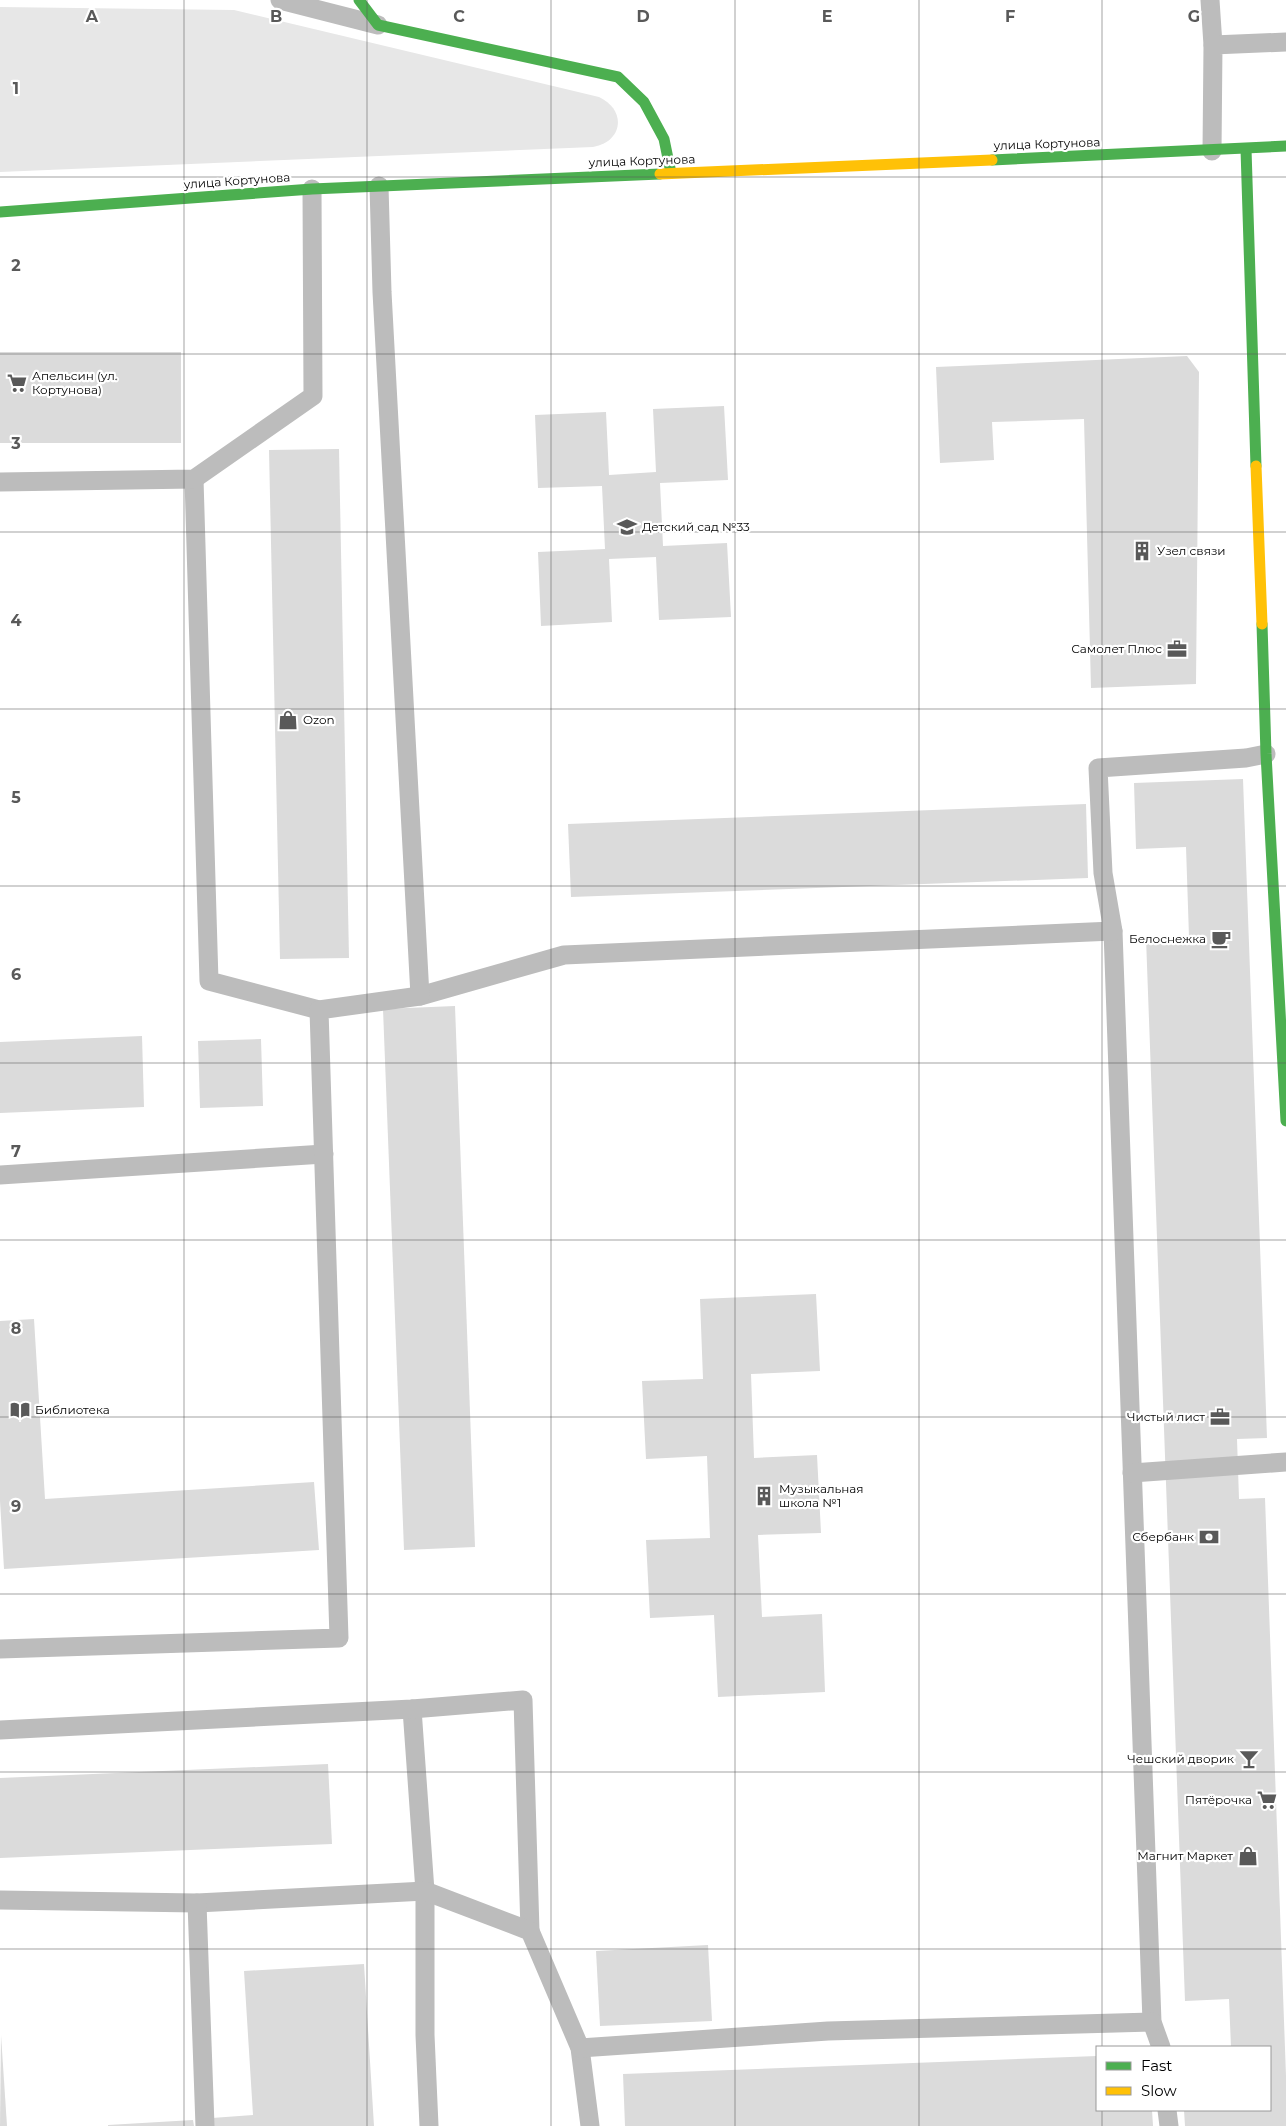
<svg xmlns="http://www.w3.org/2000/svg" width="1286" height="2126" viewBox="0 0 1286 2126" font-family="Montserrat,sans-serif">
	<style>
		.green { fill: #e7e7e7 }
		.building { fill: #dbdbdb }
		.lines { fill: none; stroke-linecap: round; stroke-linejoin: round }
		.lane { stroke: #bcbcbc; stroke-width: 19 }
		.fast { stroke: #4caf50; stroke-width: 11 }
		.slow { stroke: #ffc107; stroke-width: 11 }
		.grid { fill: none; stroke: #595959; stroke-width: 1; stroke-opacity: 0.55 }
		.labels { text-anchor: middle; stroke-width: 4.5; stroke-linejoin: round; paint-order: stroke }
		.street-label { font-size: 12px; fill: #000; stroke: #fff }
		.poi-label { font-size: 12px; fill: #000; stroke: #fff; text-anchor: end }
		.grid-label { font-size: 16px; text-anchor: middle; font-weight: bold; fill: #595959; stroke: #fff; stroke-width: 4.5; stroke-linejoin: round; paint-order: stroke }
	</style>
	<rect width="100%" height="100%" fill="#fff"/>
	<path class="green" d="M 0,7 L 234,10 L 599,97 C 627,110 623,142 593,147 L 0,172 Z"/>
	<g class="building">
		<rect x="0" y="352" width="181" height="91"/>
		<path d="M 1187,356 L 1199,372 L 1196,684 L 1091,688 L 1084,419 L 992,422 L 994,460 L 940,463 L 936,367 Z"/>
		<path d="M 724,406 L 728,480 L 660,483 L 663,546 L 727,543 L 731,617 L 659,620 L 656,557 L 609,559 L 612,622 L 541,626 L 538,552 L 605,549 L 602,486 L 538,488 L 535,415 L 606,412 L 609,475 L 656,472 L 653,409 Z"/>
		<path d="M 339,449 L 349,958 L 280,959 L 269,450 Z"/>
		<path d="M 1243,779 L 1267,1438 L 1237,1439 L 1239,1499 L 1265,1498 L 1286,2076 L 1286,2126 L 1185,2126 L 1184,2110 L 1270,2110 L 1270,2047 L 1231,2047 L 1229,1999 L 1185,2001 L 1146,938 L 1189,937 L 1186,847 L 1136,849 L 1134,783 Z"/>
		<path d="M 1086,804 L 1088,878 L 571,897 L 568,824 Z"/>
		<path d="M 455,1006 L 475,1547 L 404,1550 L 383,1009 Z"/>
		<path d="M 142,1036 L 144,1107 L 0,1113 L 0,1042 Z"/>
		<path d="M 261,1039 L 263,1106 L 200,1108 L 198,1041 Z"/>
		<path d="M 816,1294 L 820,1371 L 751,1374 L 754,1458 L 817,1455 L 821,1533 L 758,1535 L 762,1617 L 822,1614 L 825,1692 L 718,1697 L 714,1615 L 650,1618 L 646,1540 L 710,1538 L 707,1456 L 646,1459 L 642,1381 L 703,1379 L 700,1299 Z"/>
		<path d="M 34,1319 L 45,1499 L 314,1482 L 319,1550 L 4,1569 L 0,1501 L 0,1321 Z"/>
		<path d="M 328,1764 L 332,1844 L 0,1858 L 0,1778 Z"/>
		<path d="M 708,1945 L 712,2021 L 600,2026 L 596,1951 Z"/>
		<path d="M 364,1964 L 374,2126 L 213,2126 L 212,2118 L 253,2115 L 244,1971 Z"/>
		<path d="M 1,2035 L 7,2126 L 0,2126 Z"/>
		<path d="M 1097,2056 L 1097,2110 L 1152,2110 L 1153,2126 L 625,2126 L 623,2074 Z"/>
		<path d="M 193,2120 L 194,2126 L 108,2126 L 108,2125 Z"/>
	</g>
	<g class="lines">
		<g class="lane">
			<path d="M 280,0 L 378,25"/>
			<path d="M 1210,0 L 1213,45"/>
			<path d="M 1212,151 L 1213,45 L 1286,42"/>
			<path d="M 194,479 L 209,981 L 319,1010"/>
			<path d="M 0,482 L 194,479 L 313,396 L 312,189"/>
			<path d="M 1113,931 L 1152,2022 L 1161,2047"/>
			<path d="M 420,996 L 564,955 L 1113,931 L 1103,873 L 1098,768 L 1246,758 L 1266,754"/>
			<path d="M 0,1175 L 324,1154"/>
			<path d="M 1132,1473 L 1286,1462"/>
			<path d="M 0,1649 L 339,1638 L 319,1010 L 420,996 L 382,292 L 379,186"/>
			<path d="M 412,1709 L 425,1891 L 425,2035 L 429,2126"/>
			<path d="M 0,1730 L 412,1709 L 523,1700 L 530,1931"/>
			<path d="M 0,1900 L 197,1903 L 425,1891 L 530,1931 L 580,2048 L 590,2126"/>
			<path d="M 197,1903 L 205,2126"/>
			<path d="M 580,2048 L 828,2031 L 1152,2022"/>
			<path d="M 1167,2110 L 1169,2126"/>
		</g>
		<g class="fast">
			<path d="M 359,0 L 378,25 L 618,77 L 644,102 L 664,139 L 671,173"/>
			<path d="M 1246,149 L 1256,466"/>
			<path d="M 992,160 L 1286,146"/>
			<path d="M 0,212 L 312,189 L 660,174"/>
			<path d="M 1262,624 L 1266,754 L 1286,1121"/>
		</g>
		<g class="slow">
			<path d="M 660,174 L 992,160"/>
			<path d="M 1256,466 L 1262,624"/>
		</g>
	</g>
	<path class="grid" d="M 184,0 L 184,2126M 367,0 L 367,2126M 551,0 L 551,2126M 735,0 L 735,2126M 919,0 L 919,2126M 1102,0 L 1102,2047M 0,177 L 1286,177M 0,354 L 1286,354M 0,532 L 1286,532M 0,709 L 1286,709M 0,886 L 1286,886M 0,1063 L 1286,1063M 0,1240 L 1286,1240M 0,1417 L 1286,1417M 0,1594 L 1286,1594M 0,1772 L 1286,1772M 0,1949 L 1286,1949M 1102,2110 L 1102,2126"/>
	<defs>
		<symbol id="supermarket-bare" viewBox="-9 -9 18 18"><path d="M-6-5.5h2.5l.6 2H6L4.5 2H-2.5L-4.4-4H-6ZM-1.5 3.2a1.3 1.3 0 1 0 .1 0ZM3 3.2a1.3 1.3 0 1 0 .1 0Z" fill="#595959" stroke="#fff" stroke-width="2.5" paint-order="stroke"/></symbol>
		<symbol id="school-bare" viewBox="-9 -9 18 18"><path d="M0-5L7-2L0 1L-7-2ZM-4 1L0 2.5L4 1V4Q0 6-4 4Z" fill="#595959" stroke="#fff" stroke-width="2.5" paint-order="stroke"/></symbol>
		<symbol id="building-bare" viewBox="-9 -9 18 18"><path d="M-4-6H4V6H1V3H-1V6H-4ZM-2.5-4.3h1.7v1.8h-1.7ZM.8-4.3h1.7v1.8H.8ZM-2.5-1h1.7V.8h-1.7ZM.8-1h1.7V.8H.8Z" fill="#595959" stroke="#fff" stroke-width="2.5" paint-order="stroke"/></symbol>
		<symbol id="office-bare" viewBox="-9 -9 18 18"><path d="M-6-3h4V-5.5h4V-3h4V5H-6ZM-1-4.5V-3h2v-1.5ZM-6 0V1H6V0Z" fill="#595959" stroke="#fff" stroke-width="2.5" paint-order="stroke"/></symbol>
		<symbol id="shop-bare" viewBox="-9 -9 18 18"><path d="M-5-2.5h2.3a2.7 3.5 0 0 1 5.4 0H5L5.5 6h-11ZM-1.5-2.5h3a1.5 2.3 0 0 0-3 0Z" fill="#595959" stroke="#fff" stroke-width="2.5" paint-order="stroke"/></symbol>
		<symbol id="cafe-bare" viewBox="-9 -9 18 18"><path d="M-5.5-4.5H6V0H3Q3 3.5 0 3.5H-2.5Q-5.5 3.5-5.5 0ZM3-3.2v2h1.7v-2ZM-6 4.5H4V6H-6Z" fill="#595959" stroke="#fff" stroke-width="2.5" paint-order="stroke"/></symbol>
		<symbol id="library-bare" viewBox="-9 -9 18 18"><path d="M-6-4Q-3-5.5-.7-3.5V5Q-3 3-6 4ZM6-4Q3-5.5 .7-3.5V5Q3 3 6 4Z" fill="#595959" stroke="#fff" stroke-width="2.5" paint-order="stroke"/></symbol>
		<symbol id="bank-bare" viewBox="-9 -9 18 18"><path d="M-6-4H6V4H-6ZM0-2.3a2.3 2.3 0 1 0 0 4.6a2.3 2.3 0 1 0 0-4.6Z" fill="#595959" stroke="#fff" stroke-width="2.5" paint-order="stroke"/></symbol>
		<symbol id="bar-bare" viewBox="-9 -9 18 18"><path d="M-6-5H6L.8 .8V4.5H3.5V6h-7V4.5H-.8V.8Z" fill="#595959" stroke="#fff" stroke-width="2.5" paint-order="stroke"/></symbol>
	</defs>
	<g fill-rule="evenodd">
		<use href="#supermarket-bare" x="3" y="369" width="28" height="28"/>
		<use href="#school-bare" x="613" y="513" width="28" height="28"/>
		<use href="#building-bare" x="1128" y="537" width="28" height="28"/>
		<use href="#office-bare" x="1163" y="635" width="28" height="28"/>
		<use href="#shop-bare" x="274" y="706" width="28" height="28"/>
		<use href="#cafe-bare" x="1207" y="925" width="28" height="28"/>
		<use href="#library-bare" x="6" y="1396" width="28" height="28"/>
		<use href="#office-bare" x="1206" y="1403" width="28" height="28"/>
		<use href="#building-bare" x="750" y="1482" width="28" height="28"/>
		<use href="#bank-bare" x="1195" y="1523" width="28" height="28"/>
		<use href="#bar-bare" x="1235" y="1745" width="28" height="28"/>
		<use href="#supermarket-bare" x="1253" y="1786" width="28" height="28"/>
		<use href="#shop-bare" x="1234" y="1842" width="28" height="28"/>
	</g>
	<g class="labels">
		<g class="street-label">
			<text transform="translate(1047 144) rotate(-2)" y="4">улица Кортунова</text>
			<text transform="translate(642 161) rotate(-2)" y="4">улица Кортунова</text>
			<text transform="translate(237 181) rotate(-4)" y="4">улица Кортунова</text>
		</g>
		<g class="poi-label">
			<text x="32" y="380" text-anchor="start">Апельсин (ул.<tspan x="32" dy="14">Кортунова)</tspan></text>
			<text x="642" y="531" text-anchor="start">Детский сад №33</text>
			<text x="1157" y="555" text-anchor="start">Узел связи</text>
			<text x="1162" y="653">Самолет Плюс</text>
			<text x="303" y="724" text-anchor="start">Ozon</text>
			<text x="1206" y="943">Белоснежка</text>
			<text x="35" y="1414" text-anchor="start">Библиотека</text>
			<text x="1205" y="1421">Чистый лист</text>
			<text x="779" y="1493" text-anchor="start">Музыкальная<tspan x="779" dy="14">школа №1</tspan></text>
			<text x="1194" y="1541">Сбербанк</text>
			<text x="1234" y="1763">Чешский дворик</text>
			<text x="1252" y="1804">Пятёрочка</text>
			<text x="1233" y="1860">Магнит Маркет</text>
		</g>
	</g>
	<g class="grid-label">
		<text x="92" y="22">A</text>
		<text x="276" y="22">B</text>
		<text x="459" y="22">C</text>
		<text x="643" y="22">D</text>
		<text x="827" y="22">E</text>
		<text x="1010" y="22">F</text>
		<text x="1194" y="22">G</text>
		<text x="16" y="94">1</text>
		<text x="16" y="271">2</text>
		<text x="16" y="449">3</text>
		<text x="16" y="626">4</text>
		<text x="16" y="803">5</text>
		<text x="16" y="980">6</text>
		<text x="16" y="1157">7</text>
		<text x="16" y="1334">8</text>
		<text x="16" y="1512">9</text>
	</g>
	<rect x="1096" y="2046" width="175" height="65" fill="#ffffff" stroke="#999999"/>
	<rect x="1106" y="2062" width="25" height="8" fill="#4caf50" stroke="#999999"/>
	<text x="1141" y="2071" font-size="15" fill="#000000">Fast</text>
	<rect x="1106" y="2087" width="25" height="8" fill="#ffc107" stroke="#999999"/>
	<text x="1141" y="2096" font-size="15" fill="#000000">Slow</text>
</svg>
